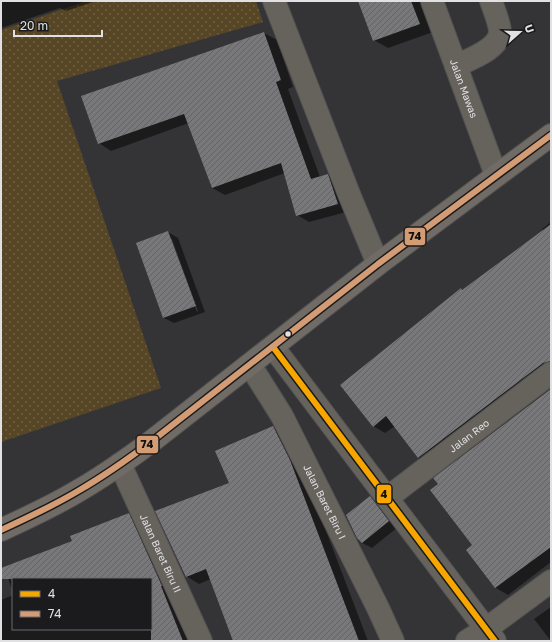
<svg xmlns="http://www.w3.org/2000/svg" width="552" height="642" viewBox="0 0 552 642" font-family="'Golos Text',sans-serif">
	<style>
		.grass { fill: url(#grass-dots) }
		.shadow { fill: #0007; fill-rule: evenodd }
		.building { fill: url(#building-hatch) }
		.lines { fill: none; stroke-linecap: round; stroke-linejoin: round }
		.minor-casing { stroke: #505052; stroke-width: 24 }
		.major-casing { stroke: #505052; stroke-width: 24 }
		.minor { stroke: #66635d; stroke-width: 22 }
		.major { stroke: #706b65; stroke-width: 22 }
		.bus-1-casing { stroke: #1b1b1d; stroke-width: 9 }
		.bus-2-casing { stroke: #1b1b1d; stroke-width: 9 }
		.bus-1 { stroke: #f7a600; stroke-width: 6 }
		.bus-2 { stroke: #d39c74; stroke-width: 6 }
		.bus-dot { fill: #e1e1e4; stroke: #1b1b1d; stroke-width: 1.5 }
		.labels { text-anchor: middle; stroke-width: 4; stroke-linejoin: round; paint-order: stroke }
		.street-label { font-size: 10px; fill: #e1e1e4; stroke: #1b1b1d }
		.line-badge { stroke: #1b1b1d; stroke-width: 1.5 }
		.pale-badge-label { font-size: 11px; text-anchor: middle; font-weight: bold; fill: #111 }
	</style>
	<defs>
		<pattern id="grass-dots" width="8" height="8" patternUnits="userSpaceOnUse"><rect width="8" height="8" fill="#574626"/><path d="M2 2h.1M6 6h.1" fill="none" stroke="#6f6045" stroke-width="1.8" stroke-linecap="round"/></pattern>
		<pattern id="building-hatch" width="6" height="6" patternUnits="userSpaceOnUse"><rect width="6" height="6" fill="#78787a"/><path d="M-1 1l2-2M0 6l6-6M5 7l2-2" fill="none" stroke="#636364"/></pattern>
	</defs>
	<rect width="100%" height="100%" fill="#343436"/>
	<path class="grass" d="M 87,1 L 256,1 L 263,22 L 57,81 L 161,388 L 1,442 L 1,30 Z"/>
	<g class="shadow">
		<path d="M 1,1 L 96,1 L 66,11 L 60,8 L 1,28 Z"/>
		<path d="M 360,1 L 421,1 L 433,32 L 388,48 L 374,40 Z"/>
		<path d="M 264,33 L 277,40 L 293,87 L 288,89 L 320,177 L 328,175 L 340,182 L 350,211 L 309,222 L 297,215 L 285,173 L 225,195 L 212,188 L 189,123 L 111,151 L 99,143 Z"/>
		<path d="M 551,222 L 551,373 L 431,465 L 419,458 L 395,426 L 385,433 L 373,426 L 462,289 L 463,290 L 543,231 L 542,229 Z"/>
		<path d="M 168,232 L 178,238 L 205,312 L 174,323 L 164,318 L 137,244 ZM 170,239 L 172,239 L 198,311 L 197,312 Z"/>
		<path d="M 551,390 L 551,562 L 508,595 L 496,588 L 468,550 L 473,546 Z"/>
		<path d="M 273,428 L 286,435 L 302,468 L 368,641 L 234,641 L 211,579 L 199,584 L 186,576 L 230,483 Z"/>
		<path d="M 370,497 L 379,502 L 398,527 L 372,548 L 362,543 Z"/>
		<path d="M 129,514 L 142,522 L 193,641 L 1,641 L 1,600 L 13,595 L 13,629 L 151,629 L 151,579 L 13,579 L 13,592 L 4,568 L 73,541 Z"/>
		<path d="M 551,607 L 551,641 L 534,619 Z"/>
	</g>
	<g class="building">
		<path d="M 358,1 L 411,1 L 420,24 L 373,41 Z"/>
		<path d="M 264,32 L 281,80 L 276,82 L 311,179 L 328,174 L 338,204 L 296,216 L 281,163 L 212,188 L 184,114 L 98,144 L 81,96 Z"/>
		<path d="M 551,224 L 551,361 L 543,363 L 418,458 L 386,416 L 373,427 L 340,385 L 461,288 L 462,290 Z"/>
		<path d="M 168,231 L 196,306 L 163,318 L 136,243 Z"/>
		<path d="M 551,389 L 551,547 L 495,588 L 466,550 L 472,545 L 430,490 L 438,484 L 433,478 Z"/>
		<path d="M 273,426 L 290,460 L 359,641 L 233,641 L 206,569 L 186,577 L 155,511 L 229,483 L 215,451 Z"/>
		<path d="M 370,496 L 389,521 L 362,543 L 357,538 L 346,515 Z"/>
		<path d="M 129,513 L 162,586 L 161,586 L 183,641 L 151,641 L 151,579 L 1,579 L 1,568 L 72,541 L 70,536 Z"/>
	</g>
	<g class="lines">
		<defs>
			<g id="minor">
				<path d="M 274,1 L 349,194 L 378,264"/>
				<path id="s1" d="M 432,1 L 496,175"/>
				<path d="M 456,66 C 470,59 500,49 500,31 C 499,21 494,10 491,1"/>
				<path d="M 273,347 L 495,641"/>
				<path id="s2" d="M 250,365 L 282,416 L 378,608 L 393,641"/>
				<path id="s3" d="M 120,464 L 201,641"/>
				<path id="s4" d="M 387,498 L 551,373"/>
				<path d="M 467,641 L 486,629 L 551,581"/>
			</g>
			<path id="major" d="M 1,530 C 27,518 53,506 78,491 C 104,476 128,459 152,441 L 378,264 L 551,135"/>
		</defs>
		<use href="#minor" class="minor-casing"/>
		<use href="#major" class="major-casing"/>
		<use href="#minor" class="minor"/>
		<use href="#major" class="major"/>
		<defs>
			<path id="bus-1" d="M 273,347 L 495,641"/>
			<path id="bus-2" d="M 1,530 C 27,518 53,506 78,491 C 104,476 128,459 152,441 L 378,264 L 551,135"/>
		</defs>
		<use href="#bus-1" class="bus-1-casing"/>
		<use href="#bus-2" class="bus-2-casing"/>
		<use href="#bus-1" class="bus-1"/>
		<use href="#bus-2" class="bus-2"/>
	</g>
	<circle class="bus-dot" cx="288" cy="334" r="3.5"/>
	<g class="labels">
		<g class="street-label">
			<text dy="4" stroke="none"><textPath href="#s1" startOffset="93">Jalan Mawas</textPath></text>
			<text dy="4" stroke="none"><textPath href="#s4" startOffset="103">Jalan Reo</textPath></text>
			<text dy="4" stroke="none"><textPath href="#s2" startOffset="156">Jalan Baret Biru I</textPath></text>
			<text dy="4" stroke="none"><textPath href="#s3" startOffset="98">Jalan Baret Biru II</textPath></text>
		</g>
	</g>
	<g class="line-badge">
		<rect x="404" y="227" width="22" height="19" rx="4" fill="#d39c74"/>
		<rect x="136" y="435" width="23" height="19" rx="4" fill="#d39c74"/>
		<rect x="376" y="484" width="16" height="20" rx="4" fill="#f7a600"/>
	</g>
	<g class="pale-badge-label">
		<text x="415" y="240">74</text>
		<text x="147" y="448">74</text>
		<text x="384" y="498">4</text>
	</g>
	<rect width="552" height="642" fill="none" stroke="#e1e1e4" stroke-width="4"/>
	<rect x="12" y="578" width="140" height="52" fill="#1b1b1d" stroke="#6a6a6d"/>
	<rect x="20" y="591" width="20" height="6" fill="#f7a600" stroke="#6a6a6d"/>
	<text x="48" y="598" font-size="12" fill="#e1e1e4">4</text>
	<rect x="20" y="611" width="20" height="6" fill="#d39c74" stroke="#6a6a6d"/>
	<text x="48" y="618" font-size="12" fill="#e1e1e4">74</text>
	<g transform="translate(520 32) rotate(70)" stroke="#1b1b1d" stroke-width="3" paint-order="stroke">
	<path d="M0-3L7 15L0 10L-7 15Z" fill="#e1e1e4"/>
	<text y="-6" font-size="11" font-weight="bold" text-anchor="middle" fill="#e1e1e4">U</text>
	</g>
	<path d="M14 30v6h88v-6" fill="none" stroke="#e1e1e4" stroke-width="2"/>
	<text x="20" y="30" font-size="12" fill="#e1e1e4" stroke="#1b1b1d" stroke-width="3" paint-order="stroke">20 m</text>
</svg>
